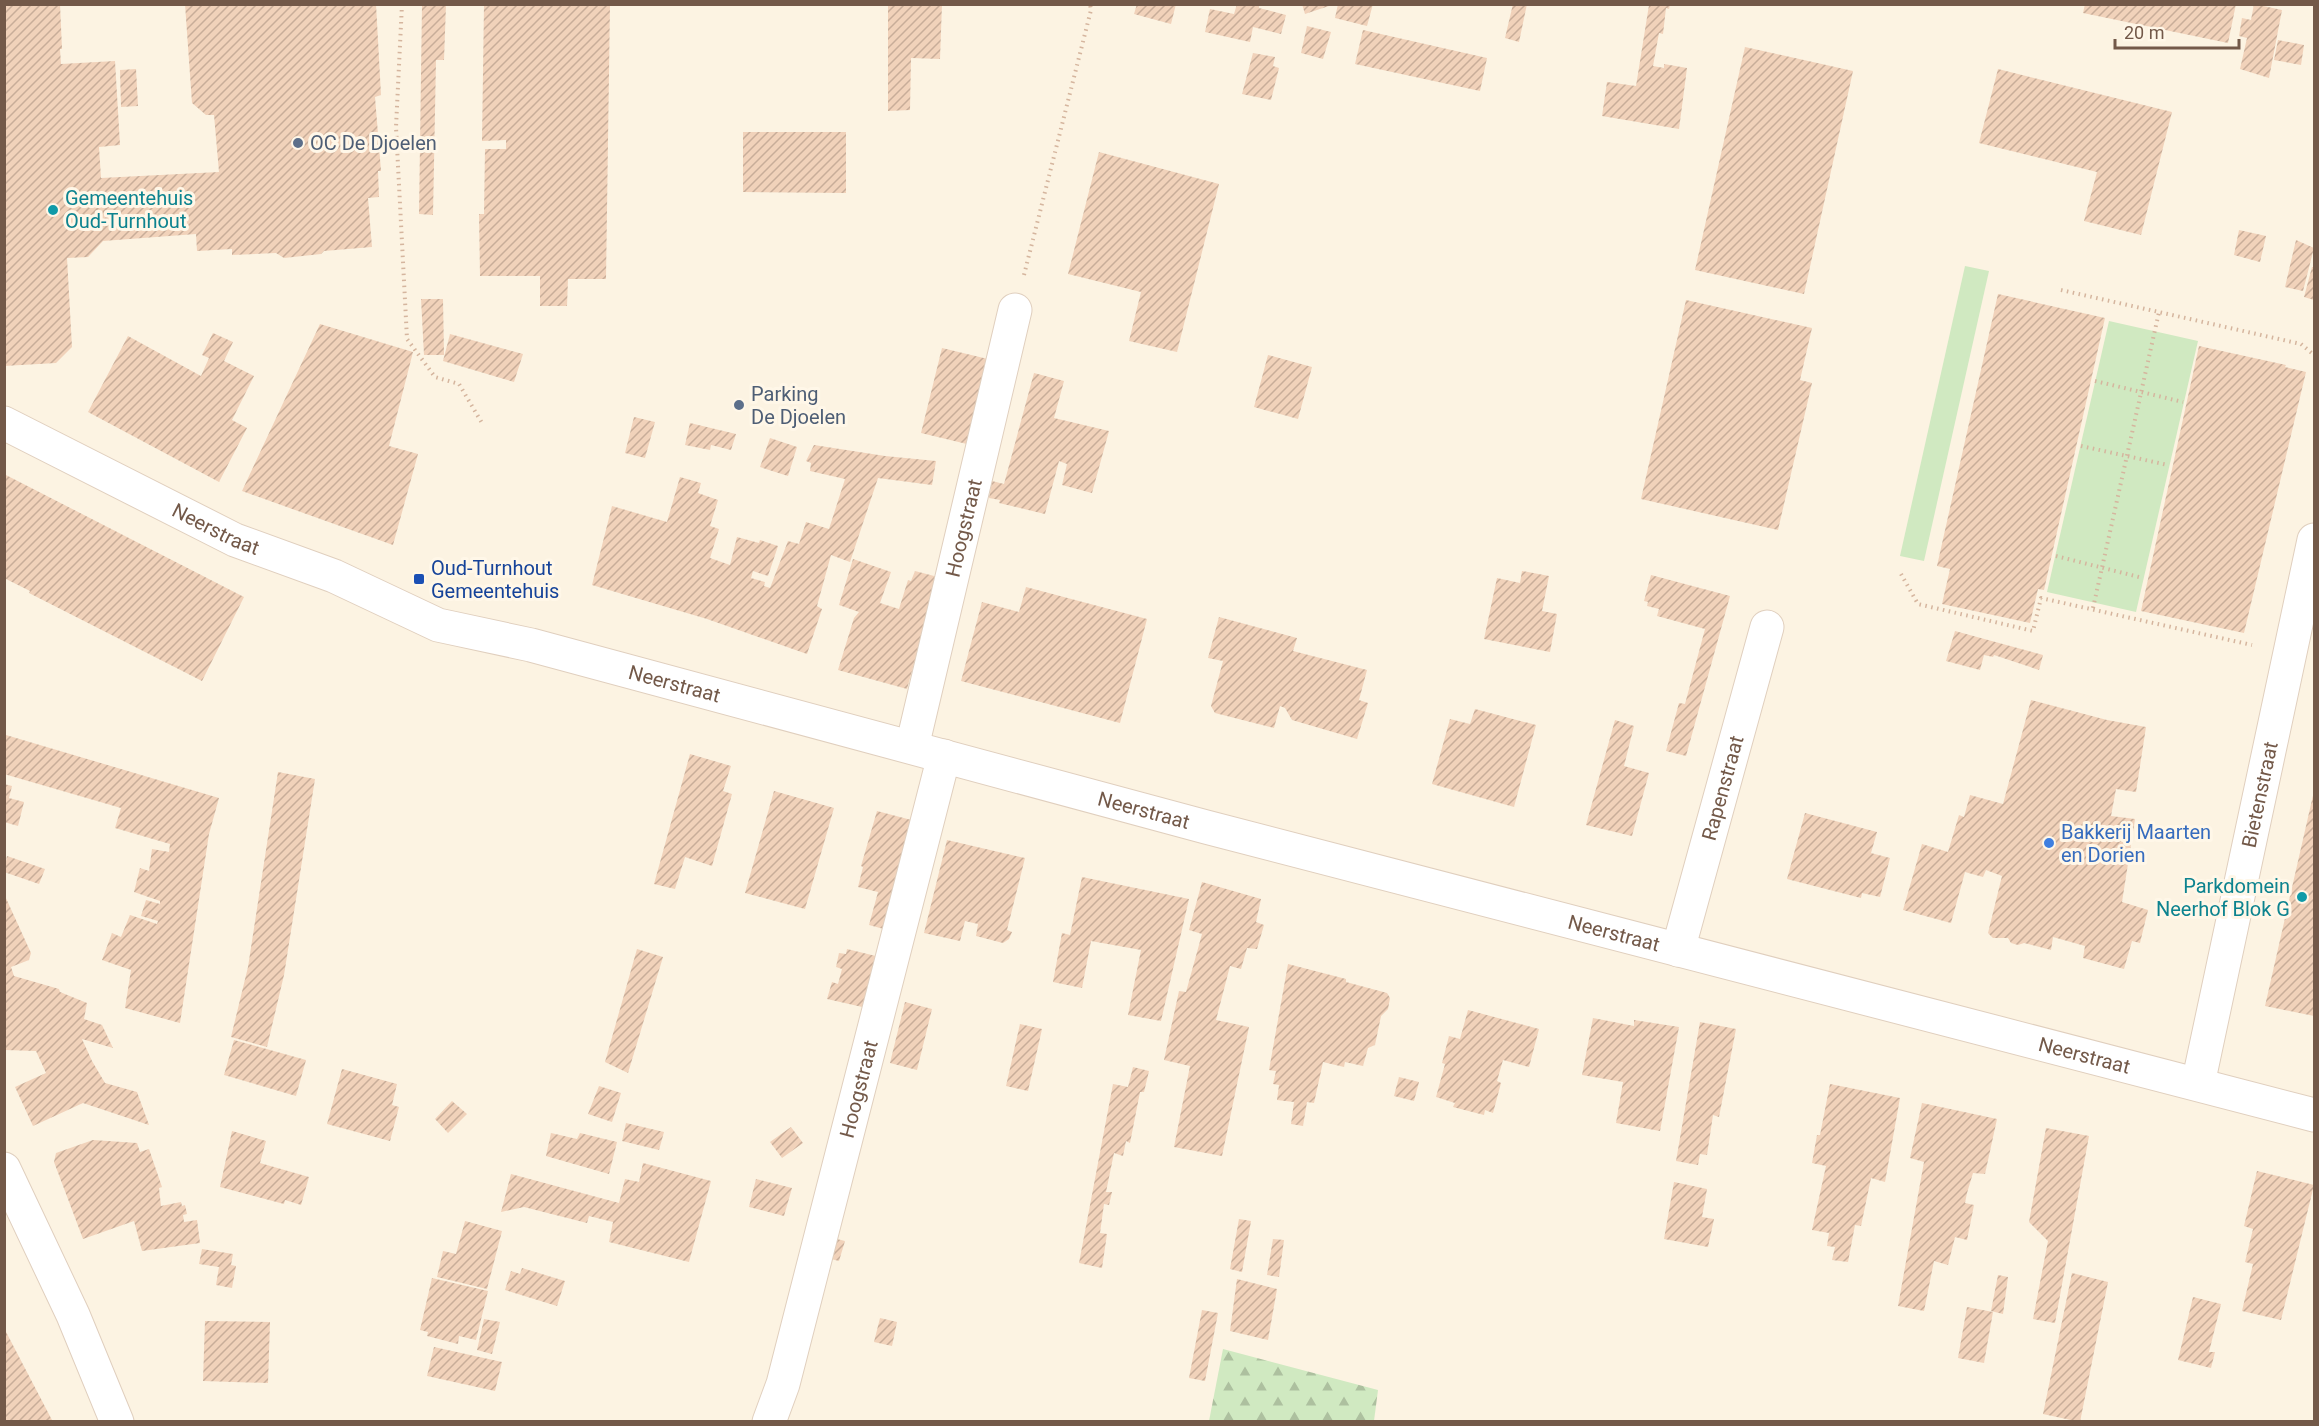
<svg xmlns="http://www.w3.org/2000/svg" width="2319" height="1426" viewBox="0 0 2319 1426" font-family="Roboto,sans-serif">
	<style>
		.grass { fill: #d0e9c1 }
		.forest { fill: url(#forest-firs) }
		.building { fill: url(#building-hatch) }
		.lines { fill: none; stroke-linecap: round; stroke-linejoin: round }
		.minor-casing { stroke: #e0cfbe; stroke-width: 35 }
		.path { stroke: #d5b59e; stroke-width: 4; stroke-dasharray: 1.5 4.5; stroke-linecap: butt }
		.minor { stroke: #fff; stroke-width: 33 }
		.service-dot { fill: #5c6f8a; stroke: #fff7e8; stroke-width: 2 }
		.culture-dot { fill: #0f9aa8; stroke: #fff7e8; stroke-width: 2 }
		.transit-dot { fill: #1a4fb4; stroke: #fff7e8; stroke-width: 2 }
		.shop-dot { fill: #3f7fe0; stroke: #fff7e8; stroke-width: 2 }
		.labels { text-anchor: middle; stroke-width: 6; stroke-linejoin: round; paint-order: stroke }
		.service-label { font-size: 20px; fill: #4e5e75; stroke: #fff7e8; text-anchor: start }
		.culture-label { font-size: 20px; fill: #0d838f; stroke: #fff7e8; text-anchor: start }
		.street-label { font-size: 20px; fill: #735949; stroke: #fff7e8 }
		.transit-label { font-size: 20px; fill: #164399; stroke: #fff7e8; text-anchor: start }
		.shop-label { font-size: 20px; fill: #366cbe; stroke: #fff7e8; text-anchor: start }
	</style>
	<defs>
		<pattern id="forest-firs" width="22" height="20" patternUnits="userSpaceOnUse" patternTransform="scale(1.5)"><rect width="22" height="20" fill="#d0e9c1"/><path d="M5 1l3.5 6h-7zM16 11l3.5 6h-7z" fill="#adc09f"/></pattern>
		<pattern id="building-hatch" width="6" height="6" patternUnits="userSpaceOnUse" patternTransform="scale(1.5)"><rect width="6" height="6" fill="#f1d2ba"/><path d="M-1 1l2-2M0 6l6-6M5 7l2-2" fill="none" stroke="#c8ad99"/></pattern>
	</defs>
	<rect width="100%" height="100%" fill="#fcf3e2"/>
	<g class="grass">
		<path d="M 1965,266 L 1989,271 L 1924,561 L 1900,556 Z"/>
		<path d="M 2109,321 L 2198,341 L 2136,612 L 2047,592 Z"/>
	</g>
	<path class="forest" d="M 1223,1349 L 1378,1390 L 1374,1421 L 1209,1421 Z"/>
	<g class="building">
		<path d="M 5,4 L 60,4 L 62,49 L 60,49 L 61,64 L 115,61 L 120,145 L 99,147 L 101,178 L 219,172 L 214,115 L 206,115 L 192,103 L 185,4 L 376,4 L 381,95 L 375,97 L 381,171 L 378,171 L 379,197 L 368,198 L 372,247 L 324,251 L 321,254 L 284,258 L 276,253 L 232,255 L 232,249 L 197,251 L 196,234 L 103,241 L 88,257 L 67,258 L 72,347 L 56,363 L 4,366 Z"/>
		<path d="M 484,4 L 610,4 L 606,279 L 568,279 L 567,306 L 540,306 L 540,276 L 480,276 L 479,214 L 484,214 L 485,149 L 506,149 L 506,140 L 482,141 Z"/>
		<path d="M 888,4 L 942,4 L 940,59 L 911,58 L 910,110 L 888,111 Z"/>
		<path d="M 1137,4 L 1176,4 L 1171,24 L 1134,14 Z"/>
		<path d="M 1237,4 L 1259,4 L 1259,8 L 1286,15 L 1281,34 L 1253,27 L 1250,42 L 1205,32 L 1210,9 L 1234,14 Z"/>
		<path d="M 1302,4 L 1328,4 L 1329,6 L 1305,14 Z"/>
		<path d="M 1338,4 L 1373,4 L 1367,26 L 1335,18 Z"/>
		<path d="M 1513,4 L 1527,4 L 1519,42 L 1505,38 Z"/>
		<path d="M 2085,4 L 2236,4 L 2228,43 L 2083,13 Z"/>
		<path d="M 2254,4 L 2282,10 L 2269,78 L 2240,69 L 2247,38 L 2239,36 L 2242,18 L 2251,20 Z"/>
		<path d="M 422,5 L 446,5 L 444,60 L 436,60 L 433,215 L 419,214 Z"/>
		<path d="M 1649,5 L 1670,5 L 1669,9 L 1666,8 L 1663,34 L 1659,33 L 1653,66 L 1664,68 L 1664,64 L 1687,68 L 1679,129 L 1602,116 L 1607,82 L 1636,86 Z"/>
		<path d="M 1307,26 L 1331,32 L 1323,59 L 1301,53 Z"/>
		<path d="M 1363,30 L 1487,58 L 1480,91 L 1355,64 Z"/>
		<path d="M 2278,40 L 2304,45 L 2301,65 L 2274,60 Z"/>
		<path d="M 1745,47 L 1853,71 L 1804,294 L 1695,270 Z"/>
		<path d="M 1253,53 L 1275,57 L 1273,66 L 1279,68 L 1271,100 L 1242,94 Z"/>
		<path d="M 136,69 L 138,106 L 121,107 L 120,70 Z"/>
		<path d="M 1998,69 L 2172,112 L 2141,235 L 2084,221 L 2097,172 L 1979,143 Z"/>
		<path d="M 743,132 L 846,132 L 846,193 L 743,192 Z"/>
		<path d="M 1099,152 L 1219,184 L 1177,352 L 1129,341 L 1141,292 L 1068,274 Z"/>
		<path d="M 2239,230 L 2266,236 L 2260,262 L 2234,255 Z"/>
		<path d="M 2296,240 L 2314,248 L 2303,291 L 2285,287 Z"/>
		<path d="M 2312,267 L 2314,267 L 2314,300 L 2304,297 Z"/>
		<path d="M 1998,294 L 2105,318 L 2044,590 L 2038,589 L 2030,623 L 1942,604 L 1950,569 L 1937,566 Z"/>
		<path d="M 421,299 L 443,299 L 444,355 L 424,355 Z"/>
		<path d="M 1686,300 L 1812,328 L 1800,380 L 1812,383 L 1778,530 L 1641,499 Z"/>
		<path d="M 320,324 L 413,352 L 389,446 L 418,454 L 393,545 L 242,491 Z"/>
		<path d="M 213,333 L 233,342 L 224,361 L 254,376 L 232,420 L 247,428 L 219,482 L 88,412 L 128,336 L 201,376 L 209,358 L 202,355 Z"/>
		<path d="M 450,334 L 523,354 L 514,382 L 443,361 Z"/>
		<path d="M 2199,346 L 2286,365 L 2285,367 L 2306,372 L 2244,633 L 2141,611 Z"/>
		<path d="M 942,348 L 992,360 L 971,445 L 921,433 Z"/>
		<path d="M 1268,355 L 1312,367 L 1298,419 L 1254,407 Z"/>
		<path d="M 1034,373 L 1064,381 L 1054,418 L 1109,431 L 1092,493 L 1062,485 L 1067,464 L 1059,461 L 1045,514 L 999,503 L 1000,500 L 989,498 L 992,481 L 1004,484 Z"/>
		<path d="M 634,417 L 655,422 L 645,458 L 625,453 Z"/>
		<path d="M 690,423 L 736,434 L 731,450 L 711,445 L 710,450 L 685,445 Z"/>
		<path d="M 770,438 L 797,447 L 788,476 L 760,467 Z"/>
		<path d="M 814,445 L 885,456 L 936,461 L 932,485 L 878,478 L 850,562 L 831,555 L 817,606 L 822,609 L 807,654 L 707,619 L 592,585 L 612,506 L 667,522 L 680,477 L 701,483 L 698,493 L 718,500 L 710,526 L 719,529 L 710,558 L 730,565 L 737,537 L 759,543 L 760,540 L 778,546 L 768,576 L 753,571 L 751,578 L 765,582 L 764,586 L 770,588 L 788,541 L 799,544 L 806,522 L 829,529 L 845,479 L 810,471 L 811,463 L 806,461 Z"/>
		<path d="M 4,474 L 244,597 L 202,681 L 29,593 L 30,591 L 4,578 Z"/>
		<path d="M 853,559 L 891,572 L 880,603 L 899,609 L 908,580 L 911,581 L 915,571 L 938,577 L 907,689 L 838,670 L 854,618 L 859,612 L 839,605 Z"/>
		<path d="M 1522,571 L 1549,576 L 1542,611 L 1557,614 L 1550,652 L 1484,639 L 1497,578 L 1520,583 Z"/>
		<path d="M 1651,575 L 1730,596 L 1686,756 L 1666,751 L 1679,703 L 1685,704 L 1705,629 L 1657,616 L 1659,609 L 1647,606 L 1648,602 L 1644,601 Z"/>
		<path d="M 1026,587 L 1147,619 L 1120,723 L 961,681 L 982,602 L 1019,612 Z"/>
		<path d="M 1219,617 L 1297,638 L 1293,651 L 1367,670 L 1359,700 L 1368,703 L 1357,739 L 1292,720 L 1285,708 L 1280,706 L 1274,728 L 1215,713 L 1211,706 L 1223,661 L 1208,658 Z"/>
		<path d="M 1955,631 L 2043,655 L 2039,670 L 1994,655 L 1993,657 L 1984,655 L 1980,670 L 1946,661 Z"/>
		<path d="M 2031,700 L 2107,720 L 2146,727 L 2136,792 L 2116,789 L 2111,816 L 2135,819 L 2122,902 L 2148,910 L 2140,943 L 2132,941 L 2124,969 L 2083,958 L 2085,946 L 2053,937 L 2051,950 L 2024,943 L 2018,945 L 2011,943 L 2008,938 L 1993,938 L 1988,933 L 2002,876 L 1986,870 L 1983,877 L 1965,872 L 1951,923 L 1903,910 L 1922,844 L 1948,852 L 1959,815 L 1964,817 L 1970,795 L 2003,804 Z"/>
		<path d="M 1475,709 L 1536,725 L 1514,807 L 1432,784 L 1450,719 L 1470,724 Z"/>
		<path d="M 1615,720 L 1634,726 L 1624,766 L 1649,773 L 1632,836 L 1586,825 Z"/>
		<path d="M 6,735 L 219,798 L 209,834 L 180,1023 L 125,1008 L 131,970 L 102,960 L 112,933 L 121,937 L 130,915 L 157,924 L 158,921 L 141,916 L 146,900 L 160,904 L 160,901 L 134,892 L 140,868 L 149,871 L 152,849 L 169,852 L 170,844 L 115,828 L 121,808 L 4,774 Z"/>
		<path d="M 690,754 L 731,766 L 723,791 L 732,794 L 712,866 L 685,857 L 675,889 L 654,884 Z"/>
		<path d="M 278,772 L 315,779 L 284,975 L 267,1047 L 231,1037 L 248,967 Z"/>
		<path d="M 4,784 L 12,786 L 9,798 L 24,802 L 18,826 L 4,822 Z"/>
		<path d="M 774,791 L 834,808 L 805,909 L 745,893 Z"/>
		<path d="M 2314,791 L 2314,1016 L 2265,1006 Z"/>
		<path d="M 877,811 L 919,822 L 891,931 L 869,925 L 878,892 L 858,887 L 863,867 L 861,866 Z"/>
		<path d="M 1805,813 L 1877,832 L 1871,853 L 1890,858 L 1880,897 L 1862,893 L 1861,898 L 1787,879 Z"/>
		<path d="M 947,840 L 1025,858 L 1007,930 L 1012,932 L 1009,939 L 1003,943 L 976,936 L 978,924 L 965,921 L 960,941 L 924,933 Z"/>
		<path d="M 7,856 L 45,869 L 39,884 L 4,872 Z"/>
		<path d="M 1082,877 L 1189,899 L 1161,1021 L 1128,1015 L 1141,950 L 1091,941 L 1082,988 L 1053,982 L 1062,933 L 1070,935 Z"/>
		<path d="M 1202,882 L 1261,899 L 1256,922 L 1264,925 L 1257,949 L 1247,948 L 1241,969 L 1230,966 L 1216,1020 L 1249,1027 L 1222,1156 L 1174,1147 L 1190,1066 L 1164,1060 L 1179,991 L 1186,992 L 1202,934 L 1189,930 Z"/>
		<path d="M 5,896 L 31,953 L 29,960 L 11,967 L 14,976 L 59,989 L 60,992 L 87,1003 L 84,1019 L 102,1025 L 113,1048 L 82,1039 L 92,1061 L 105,1083 L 137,1092 L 149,1125 L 83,1103 L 33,1126 L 15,1087 L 46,1073 L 36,1051 L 5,1050 Z"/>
		<path d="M 637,949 L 663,957 L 628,1073 L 605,1062 Z"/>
		<path d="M 847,949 L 884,958 L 871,1009 L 827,999 L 832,982 L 838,984 L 842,969 L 836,967 L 839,953 L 846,954 Z"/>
		<path d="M 1288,964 L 1346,979 L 1346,982 L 1387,993 L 1390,998 L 1388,1009 L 1381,1016 L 1375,1045 L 1368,1048 L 1363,1066 L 1345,1062 L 1344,1067 L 1323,1062 L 1314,1103 L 1307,1102 L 1303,1126 L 1291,1124 L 1294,1102 L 1277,1100 L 1279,1085 L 1273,1084 L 1276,1071 L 1269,1070 Z"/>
		<path d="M 905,1002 L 932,1009 L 917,1070 L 890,1063 Z"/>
		<path d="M 1468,1010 L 1539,1029 L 1529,1067 L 1503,1060 L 1497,1081 L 1501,1083 L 1493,1113 L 1485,1110 L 1484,1115 L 1453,1107 L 1455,1103 L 1436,1097 L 1445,1064 L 1442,1063 L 1449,1036 L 1460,1039 Z"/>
		<path d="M 1593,1018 L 1634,1026 L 1634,1020 L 1679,1027 L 1660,1131 L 1616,1123 L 1623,1082 L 1582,1075 Z"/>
		<path d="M 1700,1022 L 1736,1029 L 1719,1117 L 1713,1115 L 1707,1155 L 1700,1154 L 1698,1165 L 1676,1161 Z"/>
		<path d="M 1020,1024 L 1042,1029 L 1028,1091 L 1006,1086 Z"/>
		<path d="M 234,1040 L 306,1060 L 296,1096 L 224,1075 Z"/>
		<path d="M 1133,1067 L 1149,1071 L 1144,1092 L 1140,1092 L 1130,1143 L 1126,1141 L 1123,1156 L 1114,1153 L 1106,1192 L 1112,1192 L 1109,1205 L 1104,1204 L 1100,1233 L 1107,1234 L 1102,1268 L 1079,1263 L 1113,1084 L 1128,1087 Z"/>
		<path d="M 342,1069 L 397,1084 L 392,1105 L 399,1107 L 390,1141 L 327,1124 Z"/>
		<path d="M 1399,1077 L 1419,1082 L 1414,1101 L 1394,1096 Z"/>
		<path d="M 1830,1084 L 1900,1098 L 1885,1182 L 1871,1178 L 1861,1226 L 1855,1225 L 1848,1262 L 1832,1260 L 1835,1247 L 1827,1246 L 1829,1233 L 1812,1230 L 1826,1166 L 1812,1163 L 1817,1135 L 1820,1135 Z"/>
		<path d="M 599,1086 L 621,1093 L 612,1122 L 588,1114 Z"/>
		<path d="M 452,1101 L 467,1114 L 448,1133 L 435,1119 Z"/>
		<path d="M 1922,1103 L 1997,1119 L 1985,1174 L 1973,1173 L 1967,1193 L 1965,1203 L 1974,1205 L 1967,1240 L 1955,1237 L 1948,1265 L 1934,1261 L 1924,1311 L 1898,1306 L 1924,1162 L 1910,1158 Z"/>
		<path d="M 626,1123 L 664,1132 L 659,1150 L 622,1141 Z"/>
		<path d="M 791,1127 L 803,1143 L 782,1158 L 770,1142 Z"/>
		<path d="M 2046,1128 L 2089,1136 L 2055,1323 L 2033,1319 L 2048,1241 L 2029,1222 Z"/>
		<path d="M 232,1131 L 266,1141 L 260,1163 L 309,1177 L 301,1205 L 285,1200 L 284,1204 L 220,1187 Z"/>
		<path d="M 551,1133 L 577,1139 L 580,1133 L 617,1142 L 609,1174 L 546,1156 Z"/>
		<path d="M 93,1140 L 137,1143 L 140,1152 L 149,1149 L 162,1187 L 159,1188 L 161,1206 L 181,1202 L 182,1206 L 185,1205 L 187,1214 L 183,1215 L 184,1222 L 197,1220 L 200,1243 L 142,1251 L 134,1221 L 83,1239 L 54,1162 L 56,1153 Z"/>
		<path d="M 643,1163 L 711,1181 L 689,1262 L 609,1242 L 613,1222 L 589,1216 L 587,1223 L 524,1207 L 501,1212 L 511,1174 L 619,1203 L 625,1179 L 639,1182 Z"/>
		<path d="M 2257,1171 L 2314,1185 L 2281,1320 L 2242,1311 L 2253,1264 L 2245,1262 L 2253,1229 L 2244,1226 Z"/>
		<path d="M 756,1179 L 792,1188 L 784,1216 L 749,1207 Z"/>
		<path d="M 1674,1182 L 1707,1189 L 1702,1217 L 1714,1219 L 1708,1247 L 1664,1239 Z"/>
		<path d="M 1239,1219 L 1251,1221 L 1242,1272 L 1230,1269 Z"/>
		<path d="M 465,1221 L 502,1231 L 487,1289 L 437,1277 L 443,1251 L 456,1254 Z"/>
		<path d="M 833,1238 L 845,1241 L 839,1261 L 827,1258 Z"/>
		<path d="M 1273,1239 L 1284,1240 L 1279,1277 L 1267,1275 Z"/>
		<path d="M 202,1249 L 233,1254 L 231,1265 L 236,1266 L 232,1288 L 216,1285 L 219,1267 L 199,1264 Z"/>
		<path d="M 522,1268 L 565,1281 L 557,1306 L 505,1290 L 511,1271 L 520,1274 Z"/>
		<path d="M 2072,1273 L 2108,1282 L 2080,1422 L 2043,1414 Z"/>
		<path d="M 1998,1275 L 2008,1277 L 2003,1314 L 1991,1311 Z"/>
		<path d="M 432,1278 L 488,1291 L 476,1340 L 459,1336 L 458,1344 L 427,1336 L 428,1332 L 420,1330 Z"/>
		<path d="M 1237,1279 L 1277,1289 L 1268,1340 L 1230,1331 Z"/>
		<path d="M 2193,1297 L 2221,1304 L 2209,1352 L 2215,1352 L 2211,1368 L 2178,1360 Z"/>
		<path d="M 1967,1307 L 1993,1312 L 1984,1363 L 1958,1358 Z"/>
		<path d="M 1202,1310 L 1218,1313 L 1205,1381 L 1189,1378 Z"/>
		<path d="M 880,1318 L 897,1322 L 892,1346 L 874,1342 Z"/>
		<path d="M 484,1319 L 500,1322 L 492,1354 L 477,1350 Z"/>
		<path d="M 205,1321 L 270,1322 L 268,1383 L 203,1381 Z"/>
		<path d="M 4,1328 L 53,1422 L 4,1422 Z"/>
		<path d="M 434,1347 L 502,1362 L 495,1391 L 427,1376 Z"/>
	</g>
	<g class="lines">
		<defs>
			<g id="minor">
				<path id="s1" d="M 4,423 L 235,540 L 334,576 L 438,625 L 531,645 L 1206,827 L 2314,1115"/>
				<path id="s2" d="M 912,747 L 1015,310"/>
				<path id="s3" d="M 1678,950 L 1767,627"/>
				<path id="s4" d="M 2198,1084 L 2314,540"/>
				<path d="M 4,1169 L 73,1315 L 117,1422"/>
				<path id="s5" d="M 769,1422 L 783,1384 L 944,756"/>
			</g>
		</defs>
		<use href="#minor" class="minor-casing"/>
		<g class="path">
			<path d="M 402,4 L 396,127 L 407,339 L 435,377 L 459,384 L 482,423"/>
			<path d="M 1024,275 L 1091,10 L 1090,4"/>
			<path d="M 2061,290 L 2301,344 L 2314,355"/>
			<path d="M 2095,381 L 2183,402"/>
			<path d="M 2081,446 L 2168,465"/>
			<path d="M 2056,556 L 2143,578"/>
			<path d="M 1901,574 L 1918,604 L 2033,631 L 2041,598 L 2252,645"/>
			<path d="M 2093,608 L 2159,312"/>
		</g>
		<use href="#minor" class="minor"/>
	</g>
	<g class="service-dot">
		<circle cx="298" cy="143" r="6"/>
		<circle cx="739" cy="405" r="6"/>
	</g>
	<g class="culture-dot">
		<circle cx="53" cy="210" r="6"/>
		<circle cx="2302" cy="897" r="6"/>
	</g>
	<rect class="transit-dot" x="413" y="573" width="12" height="12" rx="3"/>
	<circle class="shop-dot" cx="2049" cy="843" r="6"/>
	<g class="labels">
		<g class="service-label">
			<text x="310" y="150">OC De Djoelen</text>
			<text x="751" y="401">Parking<tspan x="751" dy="23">De Djoelen</tspan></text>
		</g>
		<g class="culture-label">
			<text x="65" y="205">Gemeentehuis<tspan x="65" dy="23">Oud-Turnhout</tspan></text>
			<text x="2290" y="893" text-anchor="end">Parkdomein<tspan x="2290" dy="23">Neerhof Blok G</tspan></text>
		</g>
		<g class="street-label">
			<text dy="7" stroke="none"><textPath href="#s1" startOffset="237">Neerstraat</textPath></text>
			<text dy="7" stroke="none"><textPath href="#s2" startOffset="225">Hoogstraat</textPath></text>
			<text dy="7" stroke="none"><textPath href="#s1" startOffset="723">Neerstraat</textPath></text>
			<text dy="7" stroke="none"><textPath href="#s3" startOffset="168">Rapenstraat</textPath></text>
			<text dy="7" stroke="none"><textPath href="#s4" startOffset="296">Bietenstraat</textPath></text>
			<text dy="7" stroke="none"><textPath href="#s1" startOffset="1209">Neerstraat</textPath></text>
			<text dy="7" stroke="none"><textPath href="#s1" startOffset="1695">Neerstraat</textPath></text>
			<text dy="7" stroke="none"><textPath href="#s1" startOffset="2181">Neerstraat</textPath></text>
			<text dy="7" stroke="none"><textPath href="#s5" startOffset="345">Hoogstraat</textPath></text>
		</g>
		<g class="transit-label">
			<text x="431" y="575">Oud-Turnhout<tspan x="431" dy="23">Gemeentehuis</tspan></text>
		</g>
		<g class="shop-label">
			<text x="2061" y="839">Bakkerij Maarten<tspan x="2061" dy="23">en Dorien</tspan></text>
		</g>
	</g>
	<rect width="2319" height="1426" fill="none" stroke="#735949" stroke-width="12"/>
	<path d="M2115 39v9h124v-9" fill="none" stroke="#735949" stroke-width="3"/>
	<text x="2124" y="39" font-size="18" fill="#735949" stroke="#fff7e8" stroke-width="4.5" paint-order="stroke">20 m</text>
</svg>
